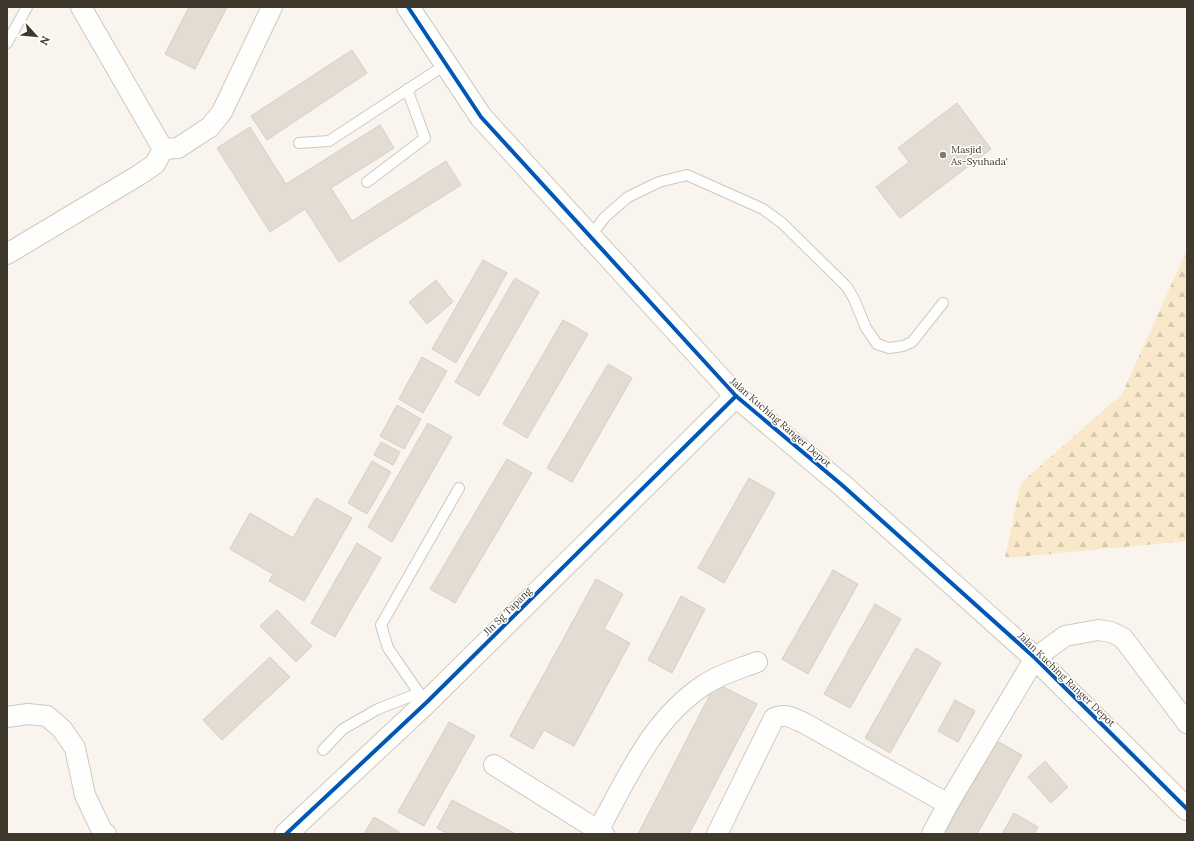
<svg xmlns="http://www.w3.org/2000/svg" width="1194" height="841" viewBox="0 0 1194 841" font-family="Lora,serif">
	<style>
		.forest { fill: url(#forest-firs) }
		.building { fill: #e2dcd3; stroke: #d5cec6 }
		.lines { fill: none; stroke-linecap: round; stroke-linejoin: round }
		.lane-casing { stroke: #cec9c0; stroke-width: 12 }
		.street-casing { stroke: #cec9c0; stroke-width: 22 }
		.secondary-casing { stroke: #cec9c0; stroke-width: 24 }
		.lane { stroke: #fefefc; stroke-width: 10 }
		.street { stroke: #fefefc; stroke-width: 20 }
		.secondary { stroke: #fefefc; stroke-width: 22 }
		.cycleway-casing { stroke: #fff; stroke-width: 6 }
		.cycleway { stroke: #0057b8; stroke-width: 4 }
		.poi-dot { fill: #807a70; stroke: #fff; stroke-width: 1.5 }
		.labels { text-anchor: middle; stroke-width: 3; stroke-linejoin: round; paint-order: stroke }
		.poi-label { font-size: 10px; fill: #3f382c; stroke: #fff; text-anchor: start }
		.street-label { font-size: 10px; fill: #3f382c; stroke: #fff }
	</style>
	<defs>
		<pattern id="forest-firs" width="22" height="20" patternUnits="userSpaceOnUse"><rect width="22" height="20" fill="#f9e9ca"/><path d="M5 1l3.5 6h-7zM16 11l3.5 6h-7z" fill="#d6c9ae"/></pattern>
	</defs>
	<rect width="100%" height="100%" fill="#f9f5ee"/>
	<path class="forest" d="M 1187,250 L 1187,541 L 1005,558 L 1021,483 L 1122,394 Z"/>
	<g class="building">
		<path d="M 189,7 L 227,7 L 195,69 L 165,54 Z"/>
		<path d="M 352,50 L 367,73 L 267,140 L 251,116 Z"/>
		<path d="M 957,103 L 991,149 L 900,218 L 876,187 L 909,162 L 898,148 Z"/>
		<path d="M 380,125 L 394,148 L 331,188 L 352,221 L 446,161 L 461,185 L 339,262 L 305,209 L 270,232 L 217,148 L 250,127 L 286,184 Z"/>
		<path d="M 483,260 L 507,273 L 456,363 L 432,349 Z"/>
		<path d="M 515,278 L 539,292 L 479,396 L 455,382 Z"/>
		<path d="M 436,280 L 453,302 L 427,324 L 409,302 Z"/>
		<path d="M 563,320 L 588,334 L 527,438 L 503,424 Z"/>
		<path d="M 422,357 L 447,371 L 423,413 L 399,399 Z"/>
		<path d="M 608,364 L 632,378 L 572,482 L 547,468 Z"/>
		<path d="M 397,405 L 421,419 L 404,449 L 380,436 Z"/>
		<path d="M 428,423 L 452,437 L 392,542 L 368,527 Z"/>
		<path d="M 381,442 L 400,452 L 393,465 L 374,455 Z"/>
		<path d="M 507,459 L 532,473 L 455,603 L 430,589 Z"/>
		<path d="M 372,461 L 391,472 L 367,514 L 348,503 Z"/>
		<path d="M 749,478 L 775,493 L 724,583 L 698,568 Z"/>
		<path d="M 316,498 L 352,518 L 304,601 L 269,581 L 273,574 L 230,549 L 250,513 L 293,538 Z"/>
		<path d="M 357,543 L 381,558 L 335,637 L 311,623 Z"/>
		<path d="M 833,570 L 858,584 L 808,674 L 782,659 Z"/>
		<path d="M 596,579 L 623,594 L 604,629 L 630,643 L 574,746 L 544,730 L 533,749 L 510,736 Z"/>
		<path d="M 681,596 L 705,609 L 672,673 L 648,660 Z"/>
		<path d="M 875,604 L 901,619 L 850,708 L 824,694 Z"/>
		<path d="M 277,610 L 312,646 L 296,662 L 260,626 Z"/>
		<path d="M 916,648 L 941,663 L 890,753 L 865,738 Z"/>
		<path d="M 270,657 L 290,677 L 222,740 L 203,720 Z"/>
		<path d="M 716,683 L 757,704 L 689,834 L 638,834 Z"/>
		<path d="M 955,700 L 975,711 L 958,742 L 938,731 Z"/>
		<path d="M 449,722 L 475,736 L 424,826 L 398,812 Z"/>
		<path d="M 997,741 L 1022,755 L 977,834 L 944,834 Z"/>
		<path d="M 1045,761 L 1068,787 L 1051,803 L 1028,777 Z"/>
		<path d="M 452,800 L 516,834 L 448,834 L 437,828 Z"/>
		<path d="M 1014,813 L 1038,827 L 1034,834 L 1002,834 Z"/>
		<path d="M 374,817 L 399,832 L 398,834 L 364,834 Z"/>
	</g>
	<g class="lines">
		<defs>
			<g id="lane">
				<path d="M 7,43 L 27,7"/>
				<path d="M 299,143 L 329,141 L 445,65"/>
				<path d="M 367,182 L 425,138 L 407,89"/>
				<path d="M 589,238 L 605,217 L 628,197 L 659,182 L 687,175 L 763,209 L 782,223 L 847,287 L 854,299 L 866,328 L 877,344 L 889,348 L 903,346 L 912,342 L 943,303"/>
				<path d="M 427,702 L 419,693 L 388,648 L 381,625 L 459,488"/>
				<path d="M 323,750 L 343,729 L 378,709 L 419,693"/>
			</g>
			<g id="street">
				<path d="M 163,149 L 178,148 L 193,138 L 210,127 L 222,112 L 272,7"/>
				<path d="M 7,254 L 139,175 L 155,164 L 163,149 L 81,7"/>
				<path d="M 7,717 L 28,714 L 47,716 L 62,729 L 75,748 L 85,795 L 103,833 L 106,834"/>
				<path d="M 494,765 L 604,834"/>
				<path d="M 598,831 C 627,778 652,719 704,685 C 720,674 739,669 757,662"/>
				<path d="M 717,834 L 774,718 C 786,713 793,718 804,723 L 948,804"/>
				<path d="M 932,834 L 948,804 L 1035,658 L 1065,636 L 1098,630 L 1111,632 L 1123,638 L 1187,723"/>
			</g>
			<g id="secondary">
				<path d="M 408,7 L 481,117 L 736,396 L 842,485 L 1035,658 L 1187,809"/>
				<path d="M 286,834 L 427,702 L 736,396"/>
			</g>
		</defs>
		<use href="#lane" class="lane-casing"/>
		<use href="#street" class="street-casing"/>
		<use href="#secondary" class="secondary-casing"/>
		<use href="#lane" class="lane"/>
		<use href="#street" class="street"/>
		<use href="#secondary" class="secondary"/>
		<defs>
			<g id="cycleway">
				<path d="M 408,7 L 481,117 L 736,396 L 842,485 L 1035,658 L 1187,809"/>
				<path d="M 286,834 L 427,702 L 736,396"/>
			</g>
		</defs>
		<use href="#cycleway" class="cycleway-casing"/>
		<use href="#cycleway" class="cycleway"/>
	</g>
	<circle class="poi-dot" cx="943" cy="155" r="4"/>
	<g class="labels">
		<g class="poi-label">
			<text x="951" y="153">Masjid<tspan x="951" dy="12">As-Syuhada'</tspan></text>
		</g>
		<g class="street-label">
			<text transform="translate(781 422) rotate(41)" y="4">Jalan Kuching Ranger Depot</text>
			<text transform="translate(507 611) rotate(-45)" y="4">Jln Sg Tapang</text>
			<text transform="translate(1067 679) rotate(44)" y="4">Jalan Kuching Ranger Depot</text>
		</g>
	</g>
	<rect width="1194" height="841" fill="none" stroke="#3f382c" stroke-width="16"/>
	<g transform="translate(36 36) rotate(117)" stroke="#ffffff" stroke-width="3" paint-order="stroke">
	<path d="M0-3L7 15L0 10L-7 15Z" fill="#3f382c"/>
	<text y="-6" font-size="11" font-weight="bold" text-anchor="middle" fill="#3f382c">N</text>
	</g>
</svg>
